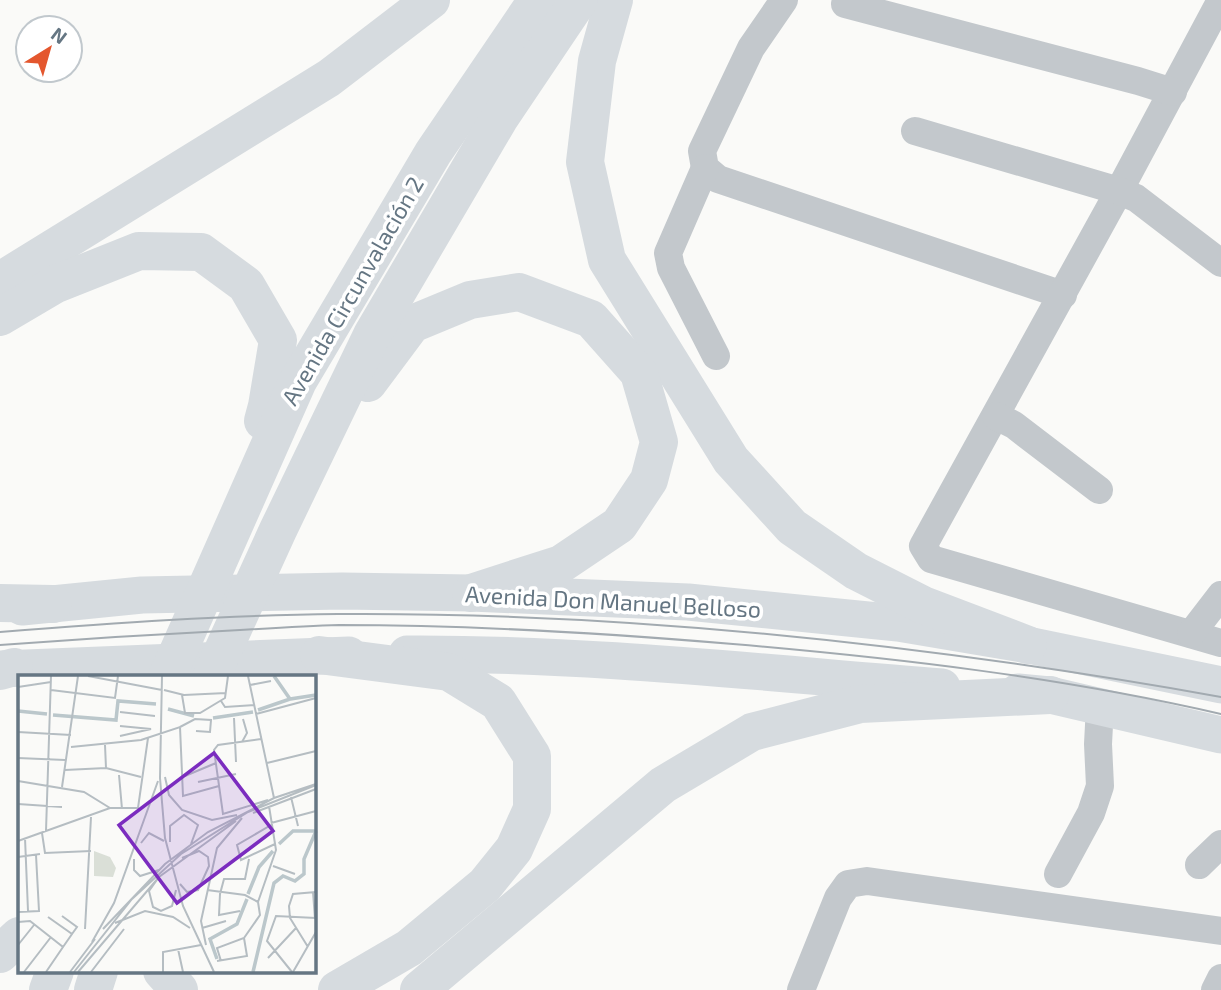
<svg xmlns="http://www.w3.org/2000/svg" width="1221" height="990" viewBox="0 0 1221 990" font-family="'Exo 2',sans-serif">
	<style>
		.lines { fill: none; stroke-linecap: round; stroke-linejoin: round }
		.minor { stroke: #c3c8cc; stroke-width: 28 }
		.major { stroke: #d6dbdf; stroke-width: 37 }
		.highway { stroke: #d6dbdf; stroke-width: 38 }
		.tram { stroke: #a2aab0; stroke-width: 2 }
		.labels { text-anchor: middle; stroke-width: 7; stroke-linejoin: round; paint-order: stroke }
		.street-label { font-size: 23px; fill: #657683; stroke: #fff }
		.inset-river { fill: none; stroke: #bbc7cb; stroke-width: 3.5 }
		.inset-road { fill: none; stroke: #b5bdc2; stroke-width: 2 }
		.view { fill: #7b2cbf; fill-opacity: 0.15; stroke: #7b2cbf; stroke-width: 3.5 }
		.inset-edge { fill: none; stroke: #657683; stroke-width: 3.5 }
	</style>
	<rect width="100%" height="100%" fill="#fafaf8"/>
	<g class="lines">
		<g class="minor">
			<path d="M 784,0 L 751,48 L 702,151 L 705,168 L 718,179 L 1063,295"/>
			<path d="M 1221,0 L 1119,191 L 923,546 L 931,559 L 1221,643"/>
			<path d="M 845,4 L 1138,81 L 1173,92"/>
			<path d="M 915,131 L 1119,191 L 1136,198 L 1221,263"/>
			<path d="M 705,168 L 668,253 L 671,268 L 716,356"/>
			<path d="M 996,416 L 1014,425 L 1099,490"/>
			<path d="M 1191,634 L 1221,595"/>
			<path d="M 1199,865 L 1221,844"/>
			<path d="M 1058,874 L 1091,813 L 1100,786 L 1098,744 L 1100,706"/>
			<path d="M 801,990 L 838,898 L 848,884 L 867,881 L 1221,931"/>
			<path d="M 1215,990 L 1221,978"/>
		</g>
		<g class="major">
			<path d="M 22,607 L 142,595 L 342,591 L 471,593 L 688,602 L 898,623 L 1028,645 L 1221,685"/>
			<path d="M 407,654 C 586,653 764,673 942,687"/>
			<path d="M 0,669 L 349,655"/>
			<path d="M 1018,692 L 1050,695 L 1221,735"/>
		</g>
		<g class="highway">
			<path d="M 614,0 L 597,61 L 585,162 L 607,260 L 731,460 L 792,527 L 856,571 L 923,605 L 1028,645"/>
			<path d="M 0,281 L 329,78 L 431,0"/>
			<path d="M 0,317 L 56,284 L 139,251 L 201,252 L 246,285 L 278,340 L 267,406 L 263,421"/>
			<path d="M 368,383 L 412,324 L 470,300 L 519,292 L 591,319 L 639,373 L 659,442 L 649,480 L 619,525 L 561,564 L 471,593"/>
			<path d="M 0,603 L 53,604"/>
			<path d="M 319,655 L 449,672 L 498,702 L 532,756 L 532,809 L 514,849 L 485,885 L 409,948 L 337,990"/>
			<path d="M 0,671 L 14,667"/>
			<path d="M 167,677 L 298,381 L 433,153 L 537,0"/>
			<path d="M 211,677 L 278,530 L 372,335 L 499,119 L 579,0"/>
			<path d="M 0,954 L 19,936"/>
			<path d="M 162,971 L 179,990"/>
			<path d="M 48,990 L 55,971"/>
			<path d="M 93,990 L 99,971"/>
			<path d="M 419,990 L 663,785 L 752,732 L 860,704 L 1050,695"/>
		</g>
		<g class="tram">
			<path d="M 0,632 C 113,623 226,615 338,614 C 634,612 931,645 1221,697"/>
			<path d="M 0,645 C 80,639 160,634 240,630 C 273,628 306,626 339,625 C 470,625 602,633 733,644 C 896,658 1061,677 1221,714"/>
		</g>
	</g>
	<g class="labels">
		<g class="street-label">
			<text transform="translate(353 291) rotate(-60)" y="8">Avenida Circunvalación 2</text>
			<text transform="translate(613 602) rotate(3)" y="8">Avenida Don Manuel Belloso</text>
		</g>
	</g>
	<g transform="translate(18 675)">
		<rect width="298" height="298" fill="#fafaf8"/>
		<path d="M 76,176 L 92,182 L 98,193 L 95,202 L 76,201 Z" fill="#dadfd7"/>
		<path class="inset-river" d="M 256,1 L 272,24 L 298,20M 150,34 L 176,41M 240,35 L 272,24M 0,36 L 29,39M 35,40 L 98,45 L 100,26 L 138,29M 195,43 L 235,37M 261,169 L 275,156 L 298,156M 230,219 L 241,192 L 255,176M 199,284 L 192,264 L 219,249 L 229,224M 235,297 L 256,208 L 265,201 L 277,206 L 286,199 L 286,184 L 298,156"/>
		<path class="inset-road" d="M 70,1 L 144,15M 144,1 L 142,103 L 147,163 L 165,231 L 196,297M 230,1 L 256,123M 232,10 L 253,6M 0,12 L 33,7M 33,15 L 97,23 L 100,1M 146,15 L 166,20 L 208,18M 164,20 L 167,38 L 182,38 L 207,23 L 210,1M 203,26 L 207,32 L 237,30M 102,37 L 137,41M 238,39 L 298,23M 216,43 L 218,87M 162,52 L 177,44 L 193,45 L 192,57 L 178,56M 0,57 L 53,60M 102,61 L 133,54 L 102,51M 243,64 L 200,70 L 196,75 L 205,139 L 250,125M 224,67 L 229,58 L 225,44M 87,70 L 88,93M 53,72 L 123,65 L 162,52 L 165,121 L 201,111M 0,83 L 47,85M 249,88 L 298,76M 47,95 L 88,93 L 123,102M 101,100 L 104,134M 167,101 L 198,88M 147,102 L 151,120 L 164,135 L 194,145 L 219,140M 0,106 L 66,117 L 92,133M 180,107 L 218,99M 44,112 L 60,1M 273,122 L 280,151M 0,129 L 44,132M 235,138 L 298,114M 253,148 L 298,136M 253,150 L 219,170 L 223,185 L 257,169M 28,156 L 33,1M 24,158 L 27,178 L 73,176M 7,163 L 10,236M 0,166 L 92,133 L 120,133 L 130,63M 152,167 L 152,151 L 166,140 L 180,150 L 173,169M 123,168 L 131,158 L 146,166M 0,182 L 22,179M 116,184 L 116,195 L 122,201 L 141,195M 255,191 L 277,199M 141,202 L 131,216 L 135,232 L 143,236 L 154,231 L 158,215M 162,209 L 169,217 L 180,215 L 191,191 L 190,182 L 181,176 L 164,183M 189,215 L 227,220 L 240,227M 295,217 L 297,244M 222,236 L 201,240 L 202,219 L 206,204 L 227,204 L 231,184M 0,237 L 21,236 L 18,180M 44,241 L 59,252 L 54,259M 30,242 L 54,259 L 45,272M 0,247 L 12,246 L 45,272 L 28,297M 97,248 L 127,236 L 155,242 L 172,253M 184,253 L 208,246M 67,254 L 73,142M 85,254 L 147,189 L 190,157 L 256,123 L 298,109M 74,267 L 96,228 L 140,106M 0,270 L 16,250M 188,270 L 183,246 L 199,173 L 224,143M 290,272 L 272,243 L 271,231 L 275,219 L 298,217M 160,274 L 165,297M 250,283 L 278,253M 199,286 L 229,281 L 226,263M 203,286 L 199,273 L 226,263 L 242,240 L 240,227 L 258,175 L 251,131M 6,297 L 33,262M 52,297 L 77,264M 56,297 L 114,224 L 163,179 L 230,137 L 298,110M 60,297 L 141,202 L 218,146M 73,297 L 106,254M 145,297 L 145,277 L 183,270M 274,297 L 249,266 L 258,241 L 298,243M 275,297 L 298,257"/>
		<path class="view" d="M 196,78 L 255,156 L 159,228 L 101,150 Z"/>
		<rect width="298" height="298" class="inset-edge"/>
	</g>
	<g transform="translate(49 49) rotate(37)"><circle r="33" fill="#ffffff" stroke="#c1c8cd" stroke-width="2"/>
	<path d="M0-5L12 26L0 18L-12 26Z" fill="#e4572e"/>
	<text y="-10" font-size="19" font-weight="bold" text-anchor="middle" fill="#657683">N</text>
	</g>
</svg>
